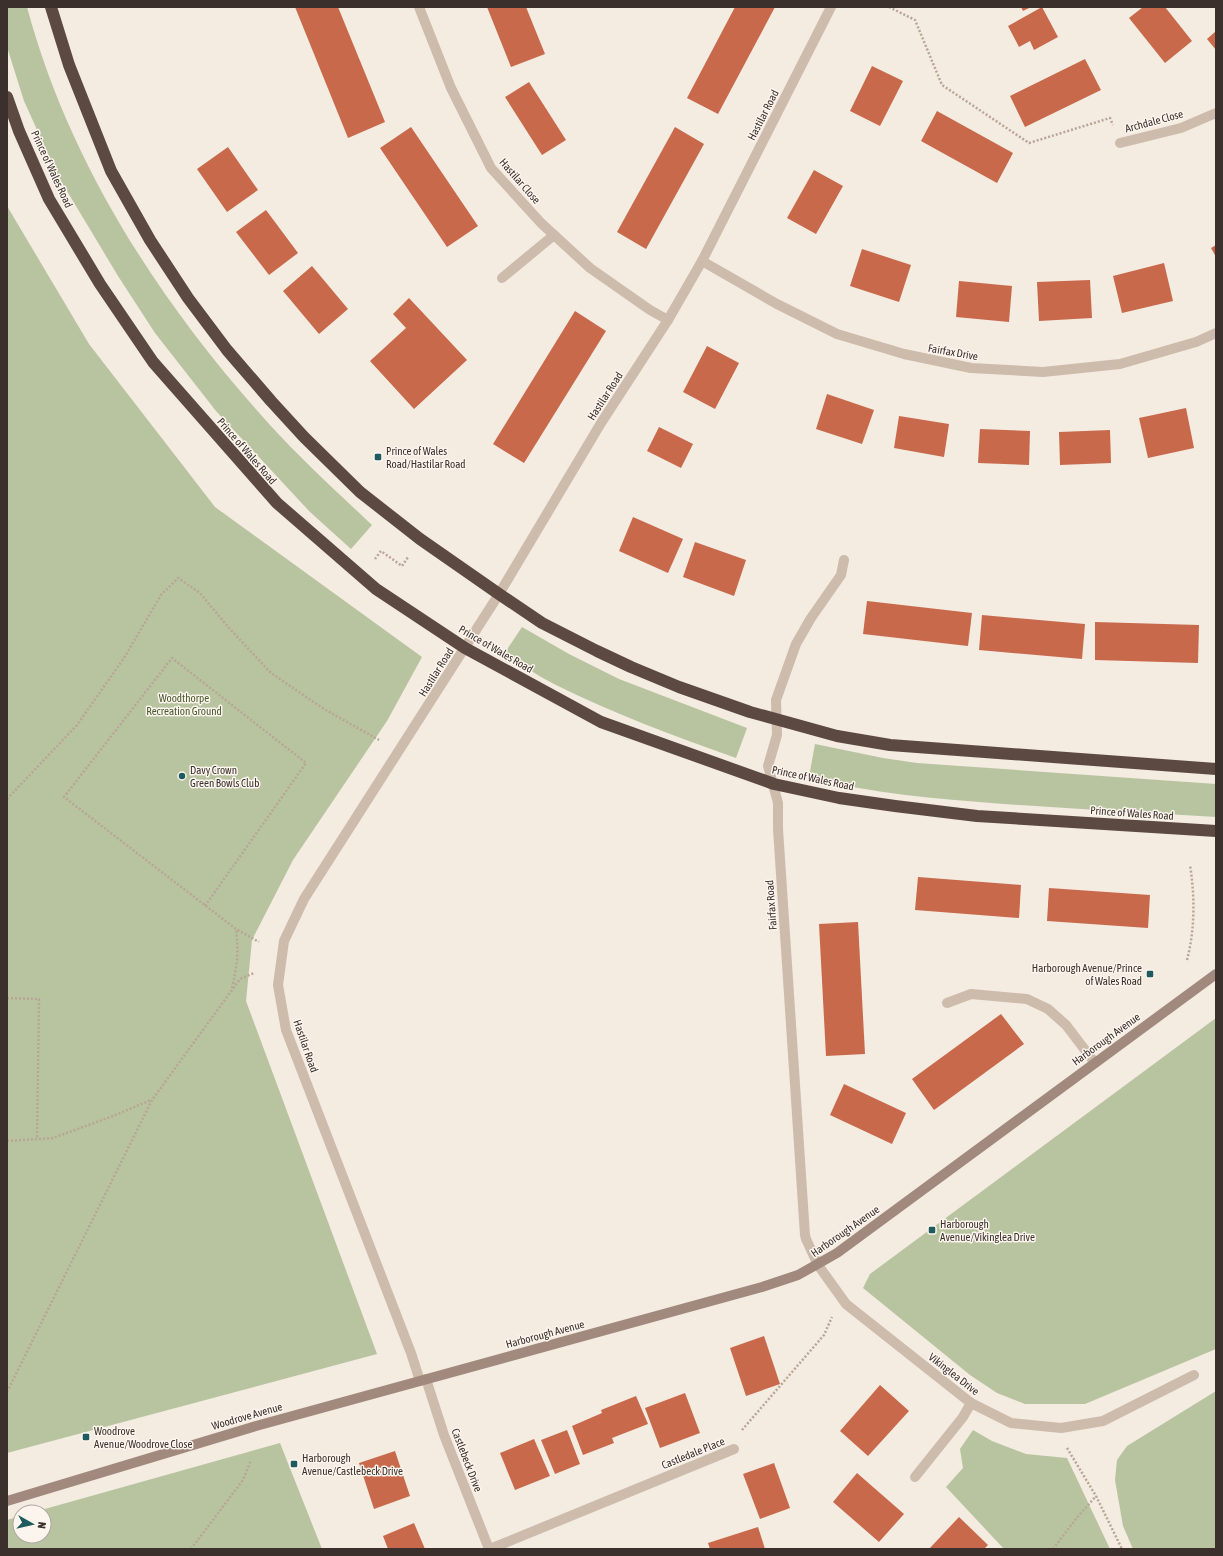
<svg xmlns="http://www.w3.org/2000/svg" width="1223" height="1556" viewBox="0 0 1223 1556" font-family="'Asap Condensed',sans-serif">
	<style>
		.green { fill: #b8c4a0 }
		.building { fill: #c8694b }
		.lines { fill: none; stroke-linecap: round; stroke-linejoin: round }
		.path { stroke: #b9a596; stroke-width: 2.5; stroke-dasharray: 2 2; stroke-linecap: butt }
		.lane { stroke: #cdbbac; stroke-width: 10 }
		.street { stroke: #cdbbac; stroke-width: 10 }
		.secondary { stroke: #a18a7d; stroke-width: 10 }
		.highway { stroke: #5c4a42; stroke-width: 12 }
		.poi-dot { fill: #1f5a5e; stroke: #fbf5ee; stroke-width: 1.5 }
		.labels { text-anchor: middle; stroke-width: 3; stroke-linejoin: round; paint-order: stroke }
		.street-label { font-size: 11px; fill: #3b302b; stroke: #fbf5ee }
		.poi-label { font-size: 11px; fill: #3b302b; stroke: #fbf5ee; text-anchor: start }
		.park-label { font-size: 11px; fill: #4a5a2e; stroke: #fbf5ee }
	</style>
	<rect width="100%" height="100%" fill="#f4ebe1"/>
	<g class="green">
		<path d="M 7,7 L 27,7 C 69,164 162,306 270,425 C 302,460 337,492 372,525 L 351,549 L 310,512 L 216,411 L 155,333 L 118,276 L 58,176 L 24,101 L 7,47 Z"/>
		<path d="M 7,206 L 89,344 L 215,507 L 422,657 L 387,721 L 293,860 L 252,940 L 246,1001 L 377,1354 L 7,1453 Z"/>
		<path d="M 522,627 L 569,654 L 619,679 L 747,728 L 736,758 C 675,736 614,714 556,685 C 538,676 521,664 504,654 Z"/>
		<path d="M 815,744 L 883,758 L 917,763 L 1216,784 L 1216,817 C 1145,813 1075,809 1004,804 C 938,799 873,794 809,777 Z"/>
		<path d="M 1216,1018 L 1216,1349 L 1085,1404 L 1025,1404 L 997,1393 L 970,1375 L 863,1288 L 870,1274 Z"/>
		<path d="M 1216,1391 L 1216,1549 L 1133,1549 L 1123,1526 L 1115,1480 L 1117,1460 L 1127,1446 Z"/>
		<path d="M 973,1430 L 992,1441 L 1026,1454 L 1067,1458 L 1110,1549 L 1004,1549 L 946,1487 L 963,1468 L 960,1449 Z"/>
		<path d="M 280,1443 L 322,1549 L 7,1549 L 7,1520 L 20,1516 L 20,1536 L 44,1536 L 44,1512 L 34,1512 Z"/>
	</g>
	<g class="building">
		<path d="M 295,7 L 338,7 L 385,122 L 348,138 Z"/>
		<path d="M 487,7 L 526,7 L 545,54 L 511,67 Z"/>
		<path d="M 735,7 L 775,7 L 718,114 L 687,98 Z"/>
		<path d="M 1021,7 L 1031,7 L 1023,11 Z"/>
		<path d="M 1042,7 L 1058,37 L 1034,50 L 1030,41 L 1019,47 L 1008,26 Z"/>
		<path d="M 1143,7 L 1165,7 L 1192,41 L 1165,63 L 1129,18 Z"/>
		<path d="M 1216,31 L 1216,50 L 1207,39 Z"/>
		<path d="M 1085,59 L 1101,90 L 1025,127 L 1010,96 Z"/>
		<path d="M 872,66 L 903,81 L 880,126 L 850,111 Z"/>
		<path d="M 529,82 L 566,140 L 542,155 L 505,97 Z"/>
		<path d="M 937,111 L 1013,153 L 997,183 L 921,141 Z"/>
		<path d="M 411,127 L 478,226 L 447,247 L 380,148 Z"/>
		<path d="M 675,127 L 704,144 L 646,249 L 617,232 Z"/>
		<path d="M 228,147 L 258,190 L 227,212 L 197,169 Z"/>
		<path d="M 814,170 L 843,186 L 816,234 L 787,218 Z"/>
		<path d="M 266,210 L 298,253 L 269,275 L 236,232 Z"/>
		<path d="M 1216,245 L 1216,257 L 1211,248 Z"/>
		<path d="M 862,249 L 911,265 L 899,302 L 850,286 Z"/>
		<path d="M 1164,263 L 1173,301 L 1122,313 L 1113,276 Z"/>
		<path d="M 312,266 L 348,309 L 319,334 L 283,291 Z"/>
		<path d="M 1090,280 L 1092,318 L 1039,321 L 1037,282 Z"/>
		<path d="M 959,281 L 1012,286 L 1009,322 L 956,317 Z"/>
		<path d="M 409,298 L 467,360 L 414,409 L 370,361 L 406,328 L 393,314 Z"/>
		<path d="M 575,311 L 606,331 L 524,463 L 493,444 Z"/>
		<path d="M 707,346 L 739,363 L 715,409 L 683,392 Z"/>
		<path d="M 827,394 L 874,410 L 862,444 L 816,429 Z"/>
		<path d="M 1186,408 L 1194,448 L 1148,458 L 1139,418 Z"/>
		<path d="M 899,416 L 949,424 L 944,457 L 894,448 Z"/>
		<path d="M 659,427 L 693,444 L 681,468 L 647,451 Z"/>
		<path d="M 980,429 L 1030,431 L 1029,465 L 978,463 Z"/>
		<path d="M 1110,430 L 1111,463 L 1060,465 L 1059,432 Z"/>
		<path d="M 633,517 L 683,539 L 668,573 L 619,551 Z"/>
		<path d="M 695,542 L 746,560 L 734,596 L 683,577 Z"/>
		<path d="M 867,601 L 972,613 L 968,646 L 863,634 Z"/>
		<path d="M 982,615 L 1085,624 L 1082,659 L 979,650 Z"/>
		<path d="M 1095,622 L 1199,625 L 1198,663 L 1095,660 Z"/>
		<path d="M 918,877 L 1021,885 L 1019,918 L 915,910 Z"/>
		<path d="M 1049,888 L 1150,895 L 1148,928 L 1047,921 Z"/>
		<path d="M 858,922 L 865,1054 L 826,1056 L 819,924 Z"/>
		<path d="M 1001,1014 L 1024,1044 L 934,1110 L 912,1079 Z"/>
		<path d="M 844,1084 L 906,1113 L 892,1144 L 830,1115 Z"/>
		<path d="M 764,1336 L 780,1384 L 746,1396 L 730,1348 Z"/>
		<path d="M 880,1385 L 909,1411 L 868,1456 L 840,1431 Z"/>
		<path d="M 685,1393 L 700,1433 L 660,1448 L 645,1408 Z"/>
		<path d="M 636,1396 L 648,1424 L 612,1438 L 614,1443 L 583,1455 L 572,1426 L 602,1413 L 601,1410 Z"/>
		<path d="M 567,1430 L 580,1464 L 555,1474 L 541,1440 Z"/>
		<path d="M 534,1439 L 550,1476 L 515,1490 L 500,1453 Z"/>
		<path d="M 395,1451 L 410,1496 L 374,1509 L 359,1463 Z"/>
		<path d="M 774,1463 L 790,1508 L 760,1519 L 743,1474 Z"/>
		<path d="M 857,1473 L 904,1514 L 879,1542 L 833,1502 Z"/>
		<path d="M 959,1517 L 988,1545 L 984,1549 L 929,1549 Z"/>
		<path d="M 414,1523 L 425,1549 L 388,1549 L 383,1536 Z"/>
		<path d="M 758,1527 L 765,1549 L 710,1549 L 708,1543 Z"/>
	</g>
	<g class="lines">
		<g class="path">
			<path d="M 889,7 L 915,20 L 942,85 L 1029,143 L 1110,118 L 1113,125"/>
			<path d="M 375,559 L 381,551 L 402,566 L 408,557"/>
			<path d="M 7,799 L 77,725 L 124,658 L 161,595 L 178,578 L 200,593 L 229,628 L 271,673 L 324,709 L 379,740"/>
			<path d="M 205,906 L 306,763 L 172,658 L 64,797 L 236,929 L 259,942"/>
			<path d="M 1187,960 C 1195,929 1195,897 1190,865"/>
			<path d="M 232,988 C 237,967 239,951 236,930"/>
			<path d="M 7,998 L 39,999 L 37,1139"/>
			<path d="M 7,1141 L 53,1138 L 113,1116 L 151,1100"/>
			<path d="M 7,1392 L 152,1100 L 240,979 L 254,973"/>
			<path d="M 742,1430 L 824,1335 L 832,1317"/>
			<path d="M 1067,1448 L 1096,1496 L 1122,1549"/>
			<path d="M 191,1549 L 243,1480 L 251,1460"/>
			<path d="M 1053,1549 L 1075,1520 L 1096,1496"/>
		</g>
		<g class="lane">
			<path d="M 502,278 L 554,235"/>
			<path d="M 915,1477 L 963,1417 L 971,1403"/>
		</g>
		<g class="street">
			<path d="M 419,7 L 451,88 L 491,168 L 541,223 L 590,268 L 650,310 L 668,320"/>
			<path d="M 1120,143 L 1181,128 L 1216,113"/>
			<path d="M 702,261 L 777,304 L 837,334 L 904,354 L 971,368 L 1043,372 L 1120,364 L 1196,342 L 1216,333"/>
			<path d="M 844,560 L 841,575 L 811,618 L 796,644 L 776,700 L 777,735 L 768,766 L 778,803 L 778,829 L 805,1235 L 806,1239 L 818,1265 L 846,1304 L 971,1403 L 1011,1423 L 1061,1428 L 1103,1421 L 1194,1375"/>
			<path d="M 947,1003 L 971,994 L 1027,999 L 1048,1009 L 1066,1025 L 1095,1063"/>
			<path d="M 426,1379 L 444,1435 L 489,1549"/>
			<path d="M 420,1381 L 411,1353 L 286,1030 L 278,985 L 284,941 L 304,899 L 499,594 L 601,423 L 668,320 L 702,261 L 831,7"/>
			<path d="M 490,1549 L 734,1449"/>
		</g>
		<path class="secondary" d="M 7,1501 L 256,1426 L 762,1287 L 798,1275 L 837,1253 L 1216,974"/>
		<g class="highway">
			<path d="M 51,7 L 69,65 L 111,171 L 150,240 L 188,298 L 227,350 L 271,401 L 304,437 L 360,492 L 420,539 L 499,594 L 542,623 L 597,651 L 631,667 L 679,687 L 750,712 L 837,736 L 890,745 L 1216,769"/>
			<path d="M 7,97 L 19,131 L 49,199 L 100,284 L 153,362 L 277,503 L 376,589 L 465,648 L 601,722 L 774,784 L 839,798 L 895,806 L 977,816 L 1216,831"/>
		</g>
	</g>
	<g class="poi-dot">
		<rect x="374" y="453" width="8" height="8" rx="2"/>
		<circle cx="182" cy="776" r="4"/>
		<rect x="1146" y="970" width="8" height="8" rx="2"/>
		<rect x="928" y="1226" width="8" height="8" rx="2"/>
		<rect x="82" y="1433" width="8" height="8" rx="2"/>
		<rect x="290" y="1460" width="8" height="8" rx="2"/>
	</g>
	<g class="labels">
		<g class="street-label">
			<text transform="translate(763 115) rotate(-63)" y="4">Hastilar Road</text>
			<text transform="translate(1154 121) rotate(-15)" y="4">Archdale Close</text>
			<text transform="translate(52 169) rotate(65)" y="4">Prince of Wales Road</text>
			<text transform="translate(520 181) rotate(49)" y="4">Hastilar Close</text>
			<text transform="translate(953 352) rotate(10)" y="4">Fairfax Drive</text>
			<text transform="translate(605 396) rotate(-57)" y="4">Hastilar Road</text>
			<text transform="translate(247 451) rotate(49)" y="4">Prince of Wales Road</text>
			<text transform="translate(496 649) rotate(30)" y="4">Prince of Wales Road</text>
			<text transform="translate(436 672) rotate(-58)" y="4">Hastilar Road</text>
			<text transform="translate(813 778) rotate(12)" y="4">Prince of Wales Road</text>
			<text transform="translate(1132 813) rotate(4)" y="4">Prince of Wales Road</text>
			<text transform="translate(771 905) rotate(-94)" y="4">Fairfax Road</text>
			<text transform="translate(1106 1039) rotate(-36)" y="4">Harborough Avenue</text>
			<text transform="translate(306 1046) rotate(71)" y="4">Hastilar Road</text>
			<text transform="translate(845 1231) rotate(-35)" y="4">Harborough Avenue</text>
			<text transform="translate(545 1334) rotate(-15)" y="4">Harborough Avenue</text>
			<text transform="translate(954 1374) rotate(38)" y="4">Vikinglea Drive</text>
			<text transform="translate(247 1416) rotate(-16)" y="4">Woodrove Avenue</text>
			<text transform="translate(693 1453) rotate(-22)" y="4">Castledale Place</text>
			<text transform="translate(467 1460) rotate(69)" y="4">Castlebeck Drive</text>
		</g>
		<g class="poi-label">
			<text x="386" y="455">Prince of Wales<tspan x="386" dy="13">Road/Hastilar Road</tspan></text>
			<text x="190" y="774">Davy Crown<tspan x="190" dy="13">Green Bowls Club</tspan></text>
			<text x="1142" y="972" text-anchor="end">Harborough Avenue/Prince<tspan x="1142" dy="13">of Wales Road</tspan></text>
			<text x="940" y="1228">Harborough<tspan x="940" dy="13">Avenue/Vikinglea Drive</tspan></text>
			<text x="94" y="1435">Woodrove<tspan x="94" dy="13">Avenue/Woodrove Close</tspan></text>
			<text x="302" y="1462">Harborough<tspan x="302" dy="13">Avenue/Castlebeck Drive</tspan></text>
		</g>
		<g class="park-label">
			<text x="184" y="702">Woodthorpe<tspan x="184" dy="13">Recreation Ground</tspan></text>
		</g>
	</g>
	<rect width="1223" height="1556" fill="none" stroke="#3b302b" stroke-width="16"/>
	<g transform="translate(32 1524) rotate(98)"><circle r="19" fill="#fbf5ee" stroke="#aea6a0"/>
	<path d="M0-3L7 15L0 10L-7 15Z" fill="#1f5a5e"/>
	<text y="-6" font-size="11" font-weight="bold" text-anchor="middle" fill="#3b302b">N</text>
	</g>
</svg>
